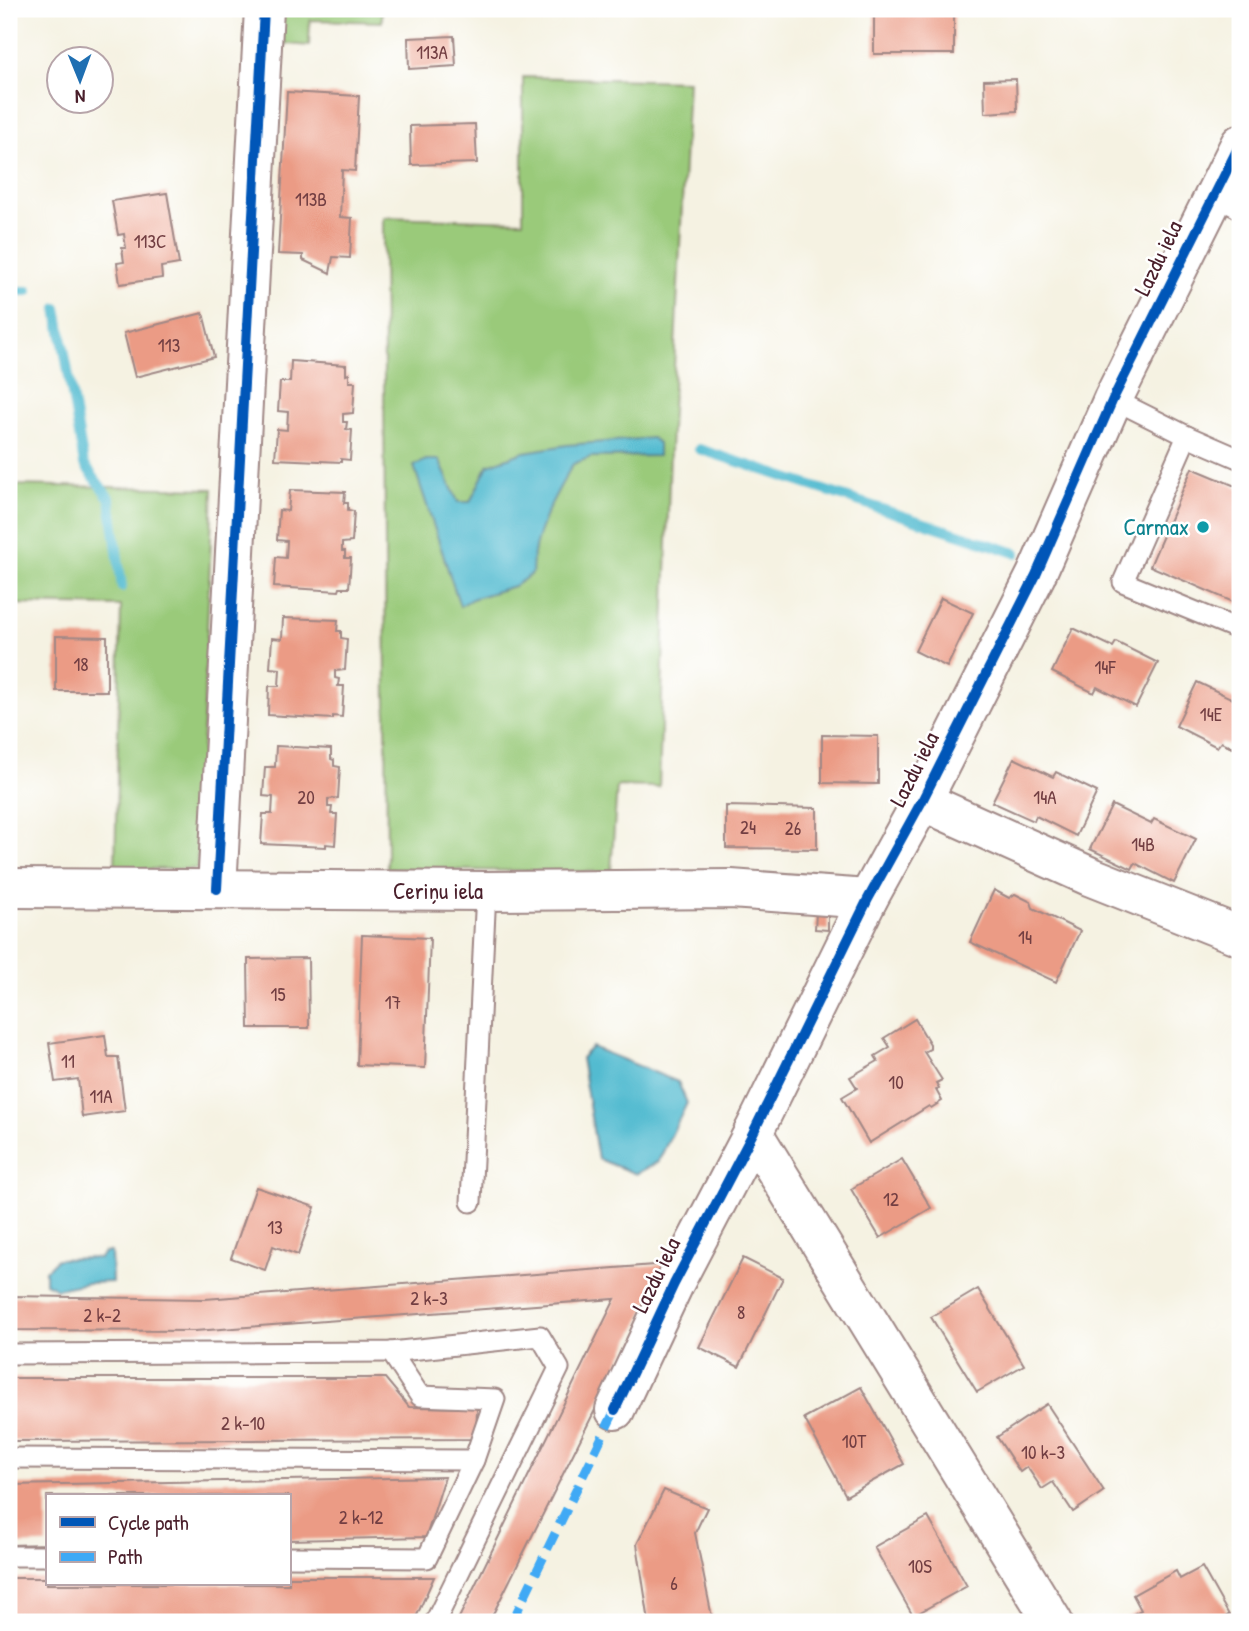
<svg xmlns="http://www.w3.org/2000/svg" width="1249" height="1631" viewBox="0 0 1249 1631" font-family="'Patrick Hand',sans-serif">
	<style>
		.green { fill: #9aca7a; stroke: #727452; stroke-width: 2 }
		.water { fill: #52bbd0; stroke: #4e6d7e; stroke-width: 2 }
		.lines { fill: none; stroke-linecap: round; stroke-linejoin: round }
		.stream { stroke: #52bbd0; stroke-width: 10 }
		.building { fill: #eb9b85 }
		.service-casing { stroke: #a08886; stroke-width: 23 }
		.minor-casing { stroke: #a08886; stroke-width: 42 }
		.service { stroke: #fff; stroke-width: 19 }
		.minor { stroke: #fff; stroke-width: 38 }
		.quiet { stroke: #3fa9f5; stroke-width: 9; stroke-dasharray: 18 9; stroke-linecap: butt }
		.cycleway-casing { stroke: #fff; stroke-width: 15 }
		.cycleway { stroke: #0057b8; stroke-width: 10 }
		.culture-dot { fill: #0f9aa8; stroke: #fff; stroke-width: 2.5 }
		.labels { text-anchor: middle; stroke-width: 5; stroke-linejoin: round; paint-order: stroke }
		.number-label { font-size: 19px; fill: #723e42 }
		.street-label { font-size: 23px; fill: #4a1f2b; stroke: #fff }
		.culture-label { font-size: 23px; fill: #0d838f; stroke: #fff; text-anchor: end }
	</style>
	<rect width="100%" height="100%" fill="#fff"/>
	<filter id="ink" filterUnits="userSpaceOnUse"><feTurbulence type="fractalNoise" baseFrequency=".0143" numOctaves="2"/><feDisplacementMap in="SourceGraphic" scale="14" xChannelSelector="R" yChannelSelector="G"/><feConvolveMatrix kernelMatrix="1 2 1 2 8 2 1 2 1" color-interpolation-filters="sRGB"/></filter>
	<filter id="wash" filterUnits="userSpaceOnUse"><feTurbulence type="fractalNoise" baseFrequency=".00686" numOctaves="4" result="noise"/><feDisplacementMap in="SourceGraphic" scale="28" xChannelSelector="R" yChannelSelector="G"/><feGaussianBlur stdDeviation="1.57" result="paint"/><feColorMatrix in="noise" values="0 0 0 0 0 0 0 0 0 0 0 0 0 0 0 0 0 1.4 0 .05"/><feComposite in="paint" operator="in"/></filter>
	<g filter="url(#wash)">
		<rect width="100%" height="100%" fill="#f5f2e2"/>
		<g class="green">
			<path d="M 280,9 L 382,9 L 382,22 L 310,20 L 309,46 L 279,43 Z"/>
			<path d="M 523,77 L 688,81 L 670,451 L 659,787 L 617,786 L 611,872 L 387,869 L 383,217 L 523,221 Z"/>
			<path d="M 9,485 L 213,489 L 197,869 L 115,869 L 121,606 L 9,604 Z"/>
		</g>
		<g class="water">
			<path d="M 652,438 L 658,443 L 658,456 L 591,457 L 573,464 C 554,497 532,534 532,574 L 514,586 L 472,599 L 460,606 L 414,466 L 426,460 L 439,460 L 458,502 L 470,502 L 488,465 L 524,452 L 567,445 Z"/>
			<path d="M 592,1047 L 678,1082 L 687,1103 L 658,1162 L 636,1174 L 598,1159 L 581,1058 Z"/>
			<path d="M 105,1252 L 111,1252 L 112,1282 L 87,1283 L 57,1289 L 45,1283 L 45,1271 L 57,1259 L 99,1258 Z"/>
		</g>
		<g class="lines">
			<g class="stream">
				<path d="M 9,291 L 28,291"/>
				<path d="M 57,308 L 84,464 L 110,499 L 122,587"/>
				<path d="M 699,449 L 1016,553"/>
			</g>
		</g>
		<g id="blocks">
			<g class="building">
				<rect x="874" y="9" width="80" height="45"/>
				<path d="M 454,36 L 456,66 L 409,69 L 408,38 Z"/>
				<path d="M 1016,79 L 1017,111 L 985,113 L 984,80 Z"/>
				<path d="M 287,92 L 359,96 L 355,171 L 342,170 L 340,217 L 352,218 L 350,258 L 333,257 L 330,273 L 303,260 L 303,255 L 278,254 Z"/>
				<path d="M 475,124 L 477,163 L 411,165 L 410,126 Z"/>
				<path d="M 167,193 L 179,264 L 161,267 L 162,278 L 120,284 L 117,263 L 124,262 L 122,248 L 126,248 L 124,234 L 118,235 L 112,201 Z"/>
				<path d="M 203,313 L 214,357 L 135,377 L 124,333 Z"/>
				<path d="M 291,361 L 346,365 L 346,375 L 349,374 L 349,382 L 355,382 L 353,413 L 343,414 L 343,422 L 347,422 L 346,429 L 352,430 L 350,460 L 341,459 L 341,462 L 275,459 L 277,429 L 287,430 L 288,412 L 278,411 L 280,382 L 290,382 Z"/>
				<path d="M 1192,468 L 1240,488 L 1240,605 L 1150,566 Z"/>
				<path d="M 290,490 L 345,492 L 344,503 L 348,503 L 348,510 L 354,511 L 352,542 L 342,543 L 342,551 L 345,551 L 345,558 L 351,558 L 349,588 L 340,588 L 339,591 L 274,587 L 276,557 L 286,558 L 287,541 L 277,540 L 279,510 L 288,511 Z"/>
				<path d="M 941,598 L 973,613 L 947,667 L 915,651 Z"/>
				<path d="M 283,618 L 338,620 L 337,631 L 341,631 L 341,638 L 347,639 L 345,670 L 335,671 L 335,678 L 339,679 L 338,686 L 344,686 L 342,717 L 333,716 L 333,719 L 268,715 L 269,686 L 279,686 L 280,669 L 270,668 L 272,638 L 282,639 Z"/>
				<path d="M 1073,628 L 1113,647 L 1116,642 L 1158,663 L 1136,707 L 1097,687 L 1094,693 L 1052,672 Z"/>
				<path d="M 56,636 L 107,637 L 107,691 L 56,691 Z"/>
				<path d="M 9,637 L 13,637 L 11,729 L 9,729 Z"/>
				<path d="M 1197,682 L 1237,701 L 1240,693 L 1240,751 L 1221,742 L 1217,747 L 1176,726 Z"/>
				<path d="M 822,735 L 878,736 L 878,784 L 822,783 Z"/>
				<path d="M 276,746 L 331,749 L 331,759 L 334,760 L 334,766 L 340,767 L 338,798 L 328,799 L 328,807 L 332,807 L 331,814 L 337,814 L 335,845 L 326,844 L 326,847 L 261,844 L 263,814 L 272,814 L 273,797 L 263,796 L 265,767 L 275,767 Z"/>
				<path d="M 1014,758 L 1053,777 L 1056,772 L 1097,792 L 1076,836 L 1036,816 L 1034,821 L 992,802 Z"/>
				<path d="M 1112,805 L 1151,824 L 1154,819 L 1196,839 L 1174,883 L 1135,863 L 1132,869 L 1090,849 Z"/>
				<path d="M 726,806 L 817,808 L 817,849 L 726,848 Z"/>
				<path d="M 994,890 L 1009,898 L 1015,894 L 1031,902 L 1033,908 L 1080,931 L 1056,982 L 970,942 Z"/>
				<path d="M 816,913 L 828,914 L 828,930 L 815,929 Z"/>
				<path d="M 362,935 L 430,938 L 425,1068 L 357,1065 Z"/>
				<path d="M 308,958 L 309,1028 L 249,1028 L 248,959 Z"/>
				<path d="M 915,1019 L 930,1044 L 930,1049 L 924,1052 L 942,1080 L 936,1083 L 939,1088 L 936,1090 L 942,1101 L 931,1108 L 929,1106 L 869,1143 L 842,1097 L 857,1088 L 850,1077 L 878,1061 L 875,1056 L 890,1047 L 884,1038 Z"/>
				<path d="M 105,1035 L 108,1057 L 118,1057 L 125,1111 L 82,1117 L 78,1079 L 55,1082 L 49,1043 Z"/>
				<path d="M 902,1159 L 931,1208 L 880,1238 L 851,1189 Z"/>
				<path d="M 256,1187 L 315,1207 L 298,1255 L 273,1246 L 265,1270 L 231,1258 Z"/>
				<path d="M 743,1258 L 783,1278 L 739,1367 L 699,1347 Z"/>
				<path d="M 668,1264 L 489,1622 L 457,1622 L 615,1299 L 195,1331 L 9,1330 L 9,1296 L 205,1299 Z"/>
				<path d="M 978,1289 L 1024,1365 L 977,1392 L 931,1317 Z"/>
				<path d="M 9,1378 L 385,1378 L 409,1407 L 477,1408 L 476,1439 L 9,1441 Z"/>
				<path d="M 861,1387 L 904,1464 L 846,1496 L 804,1418 Z"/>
				<path d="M 1047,1404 L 1104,1491 L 1073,1512 L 1053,1482 L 1042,1489 L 1027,1467 L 1020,1472 L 997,1437 Z"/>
				<path d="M 445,1477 L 426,1537 L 289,1540 L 289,1496 L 47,1496 L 47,1544 L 9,1545 L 9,1485 Z"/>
				<path d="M 664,1490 L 707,1508 L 695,1533 L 713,1622 L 649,1622 L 637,1544 Z"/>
				<path d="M 928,1517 L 967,1586 L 913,1616 L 874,1547 Z"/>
				<path d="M 1202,1567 L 1229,1615 L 1216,1622 L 1119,1622 L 1141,1610 L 1133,1595 L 1176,1571 L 1180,1579 Z"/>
				<path d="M 289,1577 L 434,1577 L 414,1622 L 9,1622 L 9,1578 L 47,1578 L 47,1584 L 289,1584 Z"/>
			</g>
		</g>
	</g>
	<g filter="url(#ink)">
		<use href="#blocks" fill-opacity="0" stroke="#a08886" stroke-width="2"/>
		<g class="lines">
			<defs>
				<g id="service">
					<path d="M 1213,195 L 1240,209"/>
					<path d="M 1113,399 L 1187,436 L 1240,459"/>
					<path d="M 1187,436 L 1123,582 L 1240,630"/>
					<path d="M 471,1202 L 486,891"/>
					<path d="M 9,1354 L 391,1352 L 540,1336 L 559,1368 L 435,1622"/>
					<path d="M 9,1458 L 474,1460 L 495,1399 L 420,1396 L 391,1352"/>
					<path d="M 9,1556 L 47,1556"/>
					<path d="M 289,1557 L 427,1558 L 474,1460"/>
				</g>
				<g id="minor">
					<path d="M 922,801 L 1089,876 L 1240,936"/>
					<path d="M 9,888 L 486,891 L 731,889 L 868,899"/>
					<path d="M 217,889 L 264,9"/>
					<path d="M 753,1133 L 1053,1622"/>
					<path d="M 615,1410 L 674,1284 L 753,1133 L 868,899 L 922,801 L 1036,575 L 1113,399 L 1240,144"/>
				</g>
			</defs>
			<use href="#service" class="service-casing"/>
			<use href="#minor" class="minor-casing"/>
			<use href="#service" class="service"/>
			<use href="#minor" class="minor"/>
			<path class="quiet" d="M 512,1622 L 615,1410"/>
			<defs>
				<g id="cycleway">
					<path d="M 217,889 L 264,9"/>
					<path d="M 615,1410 L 674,1284 L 753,1133 L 868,899 L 922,801 L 1036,575 L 1113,399 L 1240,144"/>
				</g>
			</defs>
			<use href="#cycleway" class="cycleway-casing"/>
			<use href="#cycleway" class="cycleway"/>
		</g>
	</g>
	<circle class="culture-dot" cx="1203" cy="527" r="7"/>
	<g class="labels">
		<g class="number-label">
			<text x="432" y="59">113A</text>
			<text x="311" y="206">113B</text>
			<text x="150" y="248">113C</text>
			<text x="169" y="352">113</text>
			<text x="81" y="671">18</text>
			<text x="1105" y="674">14F</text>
			<text x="1211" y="721">14E</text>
			<text x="306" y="804">20</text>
			<text x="1045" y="804">14A</text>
			<text x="748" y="834">24</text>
			<text x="793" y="835">26</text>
			<text x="1143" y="851">14B</text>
			<text x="1025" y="944">14</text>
			<text x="278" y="1001">15</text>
			<text x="393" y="1009">17</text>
			<text x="68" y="1068">11</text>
			<text x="896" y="1089">10</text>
			<text x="101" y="1103">11A</text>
			<text x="891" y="1206">12</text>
			<text x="275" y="1234">13</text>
			<text x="429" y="1305">2 k-3</text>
			<text x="741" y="1319">8</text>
			<text x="102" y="1322">2 k-2</text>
			<text x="243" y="1430">2 k-10</text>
			<text x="854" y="1448">10T</text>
			<text x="1043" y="1459">10 k-3</text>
			<text x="361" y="1524">2 k-12</text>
			<text x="920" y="1573">10S</text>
			<text x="674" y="1590">6</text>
		</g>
		<g class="street-label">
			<text transform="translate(1158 258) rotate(-64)" y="8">Lazdu iela</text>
			<text transform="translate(914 769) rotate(-63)" y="8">Lazdu iela</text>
			<text x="438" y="899">Ceriņu iela</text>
			<text transform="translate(656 1275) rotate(-64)" y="8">Lazdu iela</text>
		</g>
		<g class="culture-label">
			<text x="1189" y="535">Carmax</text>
		</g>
	</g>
	<rect width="1249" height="1631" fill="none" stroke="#fff" stroke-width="35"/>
	<rect x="46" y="1494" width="245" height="91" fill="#ffffff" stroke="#b7a5aa" stroke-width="2"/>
	<rect x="60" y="1517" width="35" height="10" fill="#0057b8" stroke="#b7a5aa" stroke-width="2"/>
	<text x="108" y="1530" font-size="21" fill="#4a1f2b">Cycle path</text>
	<rect x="60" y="1552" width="35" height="10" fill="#3fa9f5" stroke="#b7a5aa" stroke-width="2"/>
	<text x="108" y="1564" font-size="21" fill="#4a1f2b">Path</text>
	<g transform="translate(80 80) rotate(179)"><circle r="33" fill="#ffffff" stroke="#b7a5aa" stroke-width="2"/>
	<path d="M0-5L12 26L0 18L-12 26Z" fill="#1f6fb2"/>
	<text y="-10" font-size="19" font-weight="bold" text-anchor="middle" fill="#4a1f2b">N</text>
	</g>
</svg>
